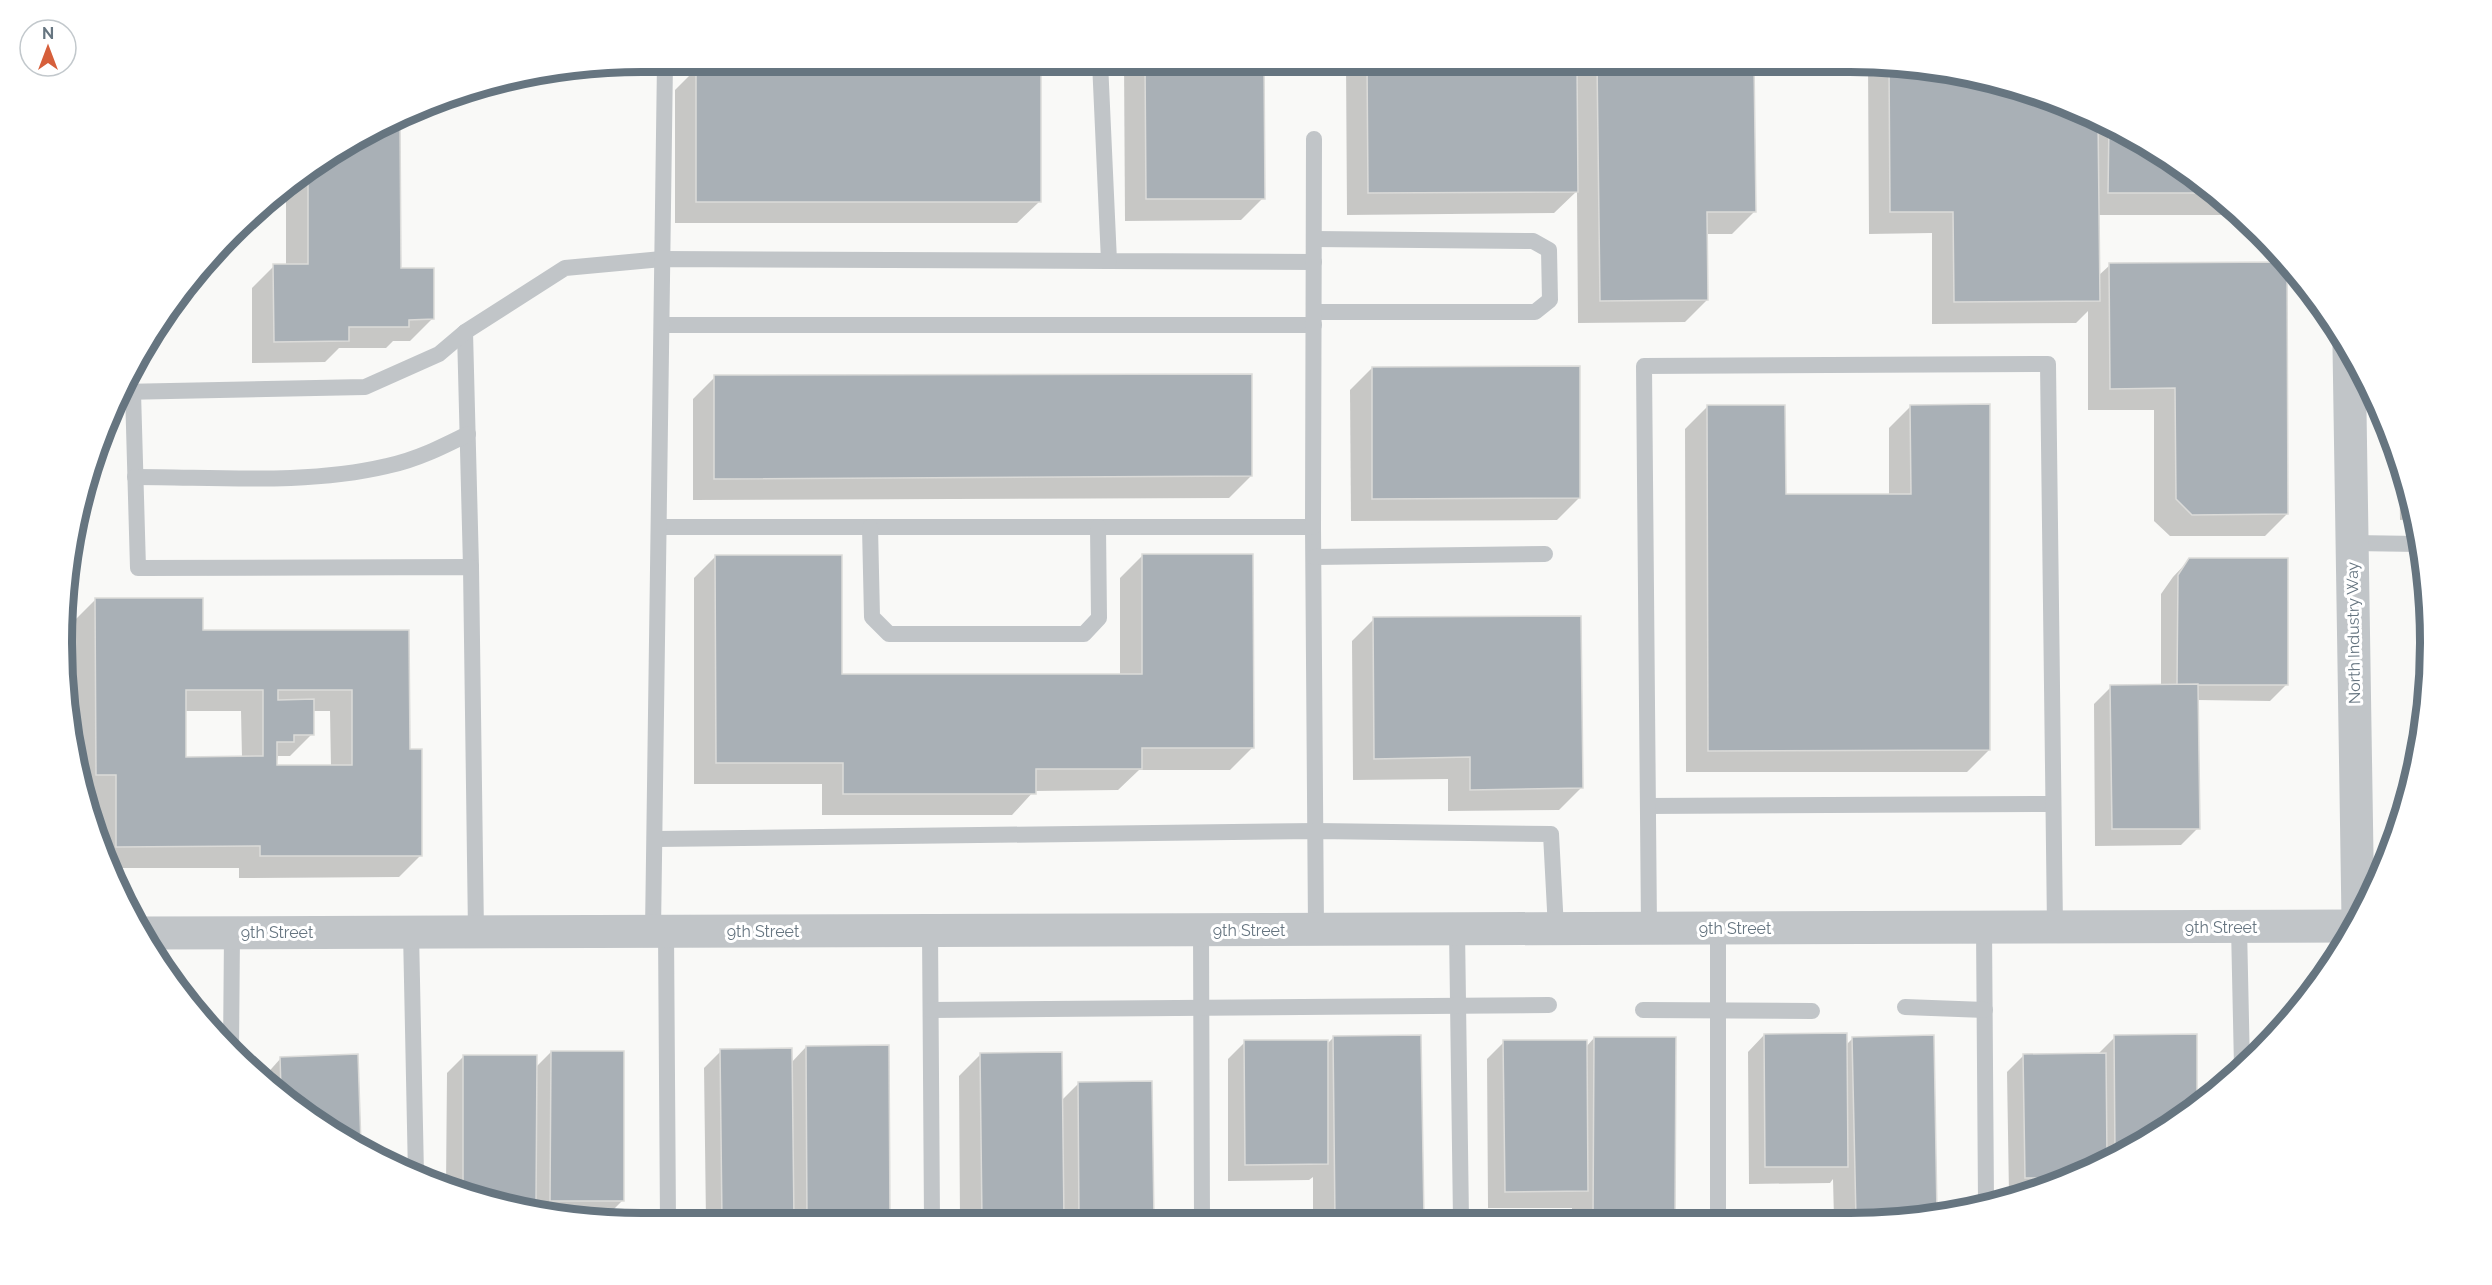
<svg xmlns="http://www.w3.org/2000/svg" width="2492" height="1285" viewBox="0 0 2492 1285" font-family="Raleway,sans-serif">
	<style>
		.shadow { fill: #0003; fill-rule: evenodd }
		.building { fill: #a9b0b6; stroke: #dbdbd9; stroke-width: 1.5; fill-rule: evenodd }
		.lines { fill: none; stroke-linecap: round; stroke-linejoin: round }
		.service { stroke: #c1c5c8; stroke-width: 16 }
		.minor { stroke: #c1c5c8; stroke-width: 33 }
		.tertiary { stroke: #c1c5c8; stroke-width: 33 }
		.labels { text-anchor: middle; stroke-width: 6; stroke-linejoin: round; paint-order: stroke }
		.street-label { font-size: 16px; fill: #667580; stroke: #fff }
		.rim { fill: none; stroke: #667580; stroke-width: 8 }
	</style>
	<rect width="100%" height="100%" fill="#f9f9f7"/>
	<g class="shadow">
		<path d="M 1124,62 L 1263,62 L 1263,198 L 1241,220 L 1125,221 Z"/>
		<path d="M 1346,62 L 1753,63 L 1754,212 L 1732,234 L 1706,234 L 1707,300 L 1685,322 L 1578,323 L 1577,191 L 1554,213 L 1347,215 Z"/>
		<path d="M 1868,63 L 1887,63 L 2000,81 L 2106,121 L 2203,181 L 2239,215 L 2098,215 L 2098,276 L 2110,265 L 2287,514 L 2265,536 L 2170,536 L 2154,521 L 2154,410 L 2088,410 L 2088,311 L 2076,323 L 1932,324 L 1932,233 L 1869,234 Z"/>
		<path d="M 697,68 L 1040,201 L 1017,223 L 675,223 L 675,90 Z"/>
		<path d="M 399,123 L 399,270 L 432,319 L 410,341 L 393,341 L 386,348 L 339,348 L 325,362 L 252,363 L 252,288 L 274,266 L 286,266 L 286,184 Z"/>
		<path d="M 1372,368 L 1579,498 L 1557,520 L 1351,521 L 1350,390 Z"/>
		<path d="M 715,377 L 1251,476 L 1229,498 L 693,500 L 693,399 Z"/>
		<path d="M 1911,406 L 1989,750 L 1967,772 L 1686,772 L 1685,429 L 1707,407 L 1784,495 L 1889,495 L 1889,428 Z"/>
		<path d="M 2399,455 L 2400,455 L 2415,519 L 2400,520 Z"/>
		<path d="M 716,556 L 841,676 L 1120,675 L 1120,578 L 1142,556 L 1252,748 L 1230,770 L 1139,770 L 1118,790 L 1034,791 L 1012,815 L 822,815 L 822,784 L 694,784 L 694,578 Z"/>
		<path d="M 2190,559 L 2287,684 L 2270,701 L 2197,700 L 2198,828 L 2181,845 L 2095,846 L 2094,704 L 2111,687 L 2161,686 L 2161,594 L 2173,577 Z"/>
		<path d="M 96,599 L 201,632 L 408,631 L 408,751 L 421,855 L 399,877 L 239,878 L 239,868 L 108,868 L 95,835 L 95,797 L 85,797 L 74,751 L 74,621 ZM 184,711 L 241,711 L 242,758 L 185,759 ZM 312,711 L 330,711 L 331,767 L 276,767 L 278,756 L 290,756 L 312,734 Z"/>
		<path d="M 1374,619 L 1581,788 L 1559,810 L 1448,811 L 1448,779 L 1353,780 L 1352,641 Z"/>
		<path d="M 1764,1035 L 1845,1046 L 1853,1038 L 1933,1037 L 1936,1216 L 1926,1218 L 1834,1219 L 1833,1179 L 1830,1183 L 1749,1184 L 1748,1052 Z"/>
		<path d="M 2195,1036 L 2196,1108 L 2072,1179 L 2009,1195 L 2007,1072 L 2024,1055 L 2098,1054 L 2115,1037 Z"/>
		<path d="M 1334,1037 L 1422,1220 L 1313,1220 L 1313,1177 L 1309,1180 L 1228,1181 L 1228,1059 L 1245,1042 L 1326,1045 Z"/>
		<path d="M 1594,1038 L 1674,1038 L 1674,1219 L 1572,1219 L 1572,1208 L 1488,1208 L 1487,1059 L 1504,1042 L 1586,1047 Z"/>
		<path d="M 806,1047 L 887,1047 L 888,1221 L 706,1222 L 704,1068 L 721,1051 L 791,1063 Z"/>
		<path d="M 551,1052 L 622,1201 L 606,1217 L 575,1217 L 534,1211 L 534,1205 L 529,1210 L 492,1204 L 446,1186 L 447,1073 L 464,1056 L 535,1068 Z"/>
		<path d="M 981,1054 L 1061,1101 L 1078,1084 L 1152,1221 L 960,1221 L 959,1076 Z"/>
		<path d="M 281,1058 L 360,1145 L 264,1077 Z"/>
	</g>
	<g class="building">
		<path d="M 1145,62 L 1264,62 L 1265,199 L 1146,199 Z"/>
		<path d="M 1367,62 L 1577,62 L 1578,192 L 1368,193 Z"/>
		<path d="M 1597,62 L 1754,63 L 1756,212 L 1707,212 L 1708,300 L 1600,301 Z"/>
		<path d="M 1889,63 L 2000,81 L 2098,118 L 2100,301 L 1954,302 L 1953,212 L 1890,212 Z"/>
		<rect x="696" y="66" width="345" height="136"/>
		<path d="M 400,122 L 401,268 L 434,268 L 434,319 L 409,320 L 409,327 L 349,327 L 349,341 L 274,342 L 273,264 L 308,264 L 308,171 Z"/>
		<path d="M 2109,123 L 2203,181 L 2216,193 L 2108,193 Z"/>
		<path d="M 2287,262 L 2288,514 L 2192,515 L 2176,499 L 2175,388 L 2110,389 L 2109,263 Z"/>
		<path d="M 1580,366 L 1580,498 L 1372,499 L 1372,367 Z"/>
		<path d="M 1252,374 L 1252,476 L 714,479 L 714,375 Z"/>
		<path d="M 1990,404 L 1990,750 L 1708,751 L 1707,405 L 1785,405 L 1786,494 L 1911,494 L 1910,405 Z"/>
		<path d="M 1142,554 L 1253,554 L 1254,748 L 1142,748 L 1142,769 L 1036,769 L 1036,794 L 843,794 L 843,763 L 716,763 L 715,555 L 842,555 L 842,674 L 1142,674 Z"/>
		<path d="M 2189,558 L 2288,558 L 2288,685 L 2177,685 L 2178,575 Z"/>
		<path d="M 95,598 L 203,598 L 203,630 L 409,630 L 410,749 L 422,749 L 422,856 L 260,856 L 260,846 L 116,847 L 116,775 L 96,775 ZM 186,690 L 263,690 L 263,756 L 186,757 ZM 278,690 L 352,690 L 352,765 L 277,765 L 277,742 L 294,742 L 294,735 L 314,735 L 314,699 L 278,700 Z"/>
		<path d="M 1581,616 L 1583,788 L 1470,790 L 1470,757 L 1374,759 L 1373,617 Z"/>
		<path d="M 2198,684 L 2200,829 L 2112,829 L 2110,685 Z"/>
		<path d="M 1847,1033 L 1848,1167 L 1765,1167 L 1764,1034 Z"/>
		<path d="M 2197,1034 L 2197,1107 L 2115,1154 L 2114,1035 Z"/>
		<path d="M 1421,1035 L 1424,1220 L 1335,1220 L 1333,1036 Z"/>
		<path d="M 1934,1035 L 1937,1215 L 1926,1218 L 1856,1219 L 1852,1037 Z"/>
		<path d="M 1594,1037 L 1676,1037 L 1675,1219 L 1593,1219 Z"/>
		<path d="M 1244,1040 L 1328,1040 L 1328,1164 L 1245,1165 Z"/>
		<path d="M 1503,1040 L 1587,1040 L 1588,1191 L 1505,1192 Z"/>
		<path d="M 889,1045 L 890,1221 L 807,1222 L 806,1046 Z"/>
		<path d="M 792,1048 L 794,1222 L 722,1222 L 720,1049 Z"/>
		<path d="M 551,1051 L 624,1051 L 624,1201 L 550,1201 Z"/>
		<path d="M 1062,1052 L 1064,1221 L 982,1221 L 980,1053 Z"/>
		<path d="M 2106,1053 L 2107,1159 L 2074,1178 L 2025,1178 L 2023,1054 Z"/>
		<path d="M 358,1054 L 361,1146 L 281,1089 L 280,1057 Z"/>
		<path d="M 463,1055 L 537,1055 L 536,1205 L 492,1204 L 463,1193 Z"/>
		<path d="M 1152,1081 L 1154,1221 L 1079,1221 L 1078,1082 Z"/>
	</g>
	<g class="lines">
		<g class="service">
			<path d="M 1100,62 L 1109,261 L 1314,262"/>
			<path d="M 1314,312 L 1535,312 L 1550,300 L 1549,250 L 1533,241 L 1314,239"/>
			<path d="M 662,325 L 1314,325"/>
			<path d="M 465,332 L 471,567"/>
			<path d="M 121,392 L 365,387 L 439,354 L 465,332 L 565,268 L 662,259 L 1109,261"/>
			<path d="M 133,392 L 138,568 L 471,567 L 476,932"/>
			<path d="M 135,477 C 218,477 306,485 387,466 C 416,460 442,447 468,434"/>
			<path d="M 660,527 L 1313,527 L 1316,929"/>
			<path d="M 870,527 L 872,617 L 889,634 L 1084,634 L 1099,618 L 1098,527"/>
			<path d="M 1313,527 L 1314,139"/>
			<path d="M 2352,543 L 2420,544"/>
			<path d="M 1314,557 L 1545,554"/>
			<path d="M 1648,806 L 2053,804"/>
			<path d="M 656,839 L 1316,831 L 1551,834 L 1556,929"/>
			<path d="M 1984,927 L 1986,1202"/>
			<path d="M 2239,927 L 2242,1067"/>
			<path d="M 1649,928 L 1644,366 L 2048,364 L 2055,927"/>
			<path d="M 1457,929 L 1461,1220"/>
			<path d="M 930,930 L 932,1221"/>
			<path d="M 1201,930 L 1202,1221"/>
			<path d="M 653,931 L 665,62"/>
			<path d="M 666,931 L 668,1222"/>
			<path d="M 411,932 L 416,1175"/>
			<path d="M 1905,1007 L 1985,1010"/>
			<path d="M 931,1010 L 1549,1005"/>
			<path d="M 1643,1010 L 1812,1011"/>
			<path d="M 231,1052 L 232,933"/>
			<path d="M 1718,1219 L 1718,928"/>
		</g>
		<path class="minor" d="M 2349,347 L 2358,919"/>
		<path class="tertiary" d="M 145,933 L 2353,926"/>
	</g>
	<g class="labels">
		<g class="street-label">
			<text transform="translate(2353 633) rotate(-91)" y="6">North Industry Way</text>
			<text x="2221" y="933">9th Street</text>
			<text x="1735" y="934">9th Street</text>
			<text x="1249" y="936">9th Street</text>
			<text x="763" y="937">9th Street</text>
			<text x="277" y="938">9th Street</text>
		</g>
	</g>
	<path d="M0 0H2492V1285H0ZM642 72H1850A570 570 0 0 1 2420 642V643A570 570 0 0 1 1850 1213H642A570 570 0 0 1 72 643V642A570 570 0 0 1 642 72Z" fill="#fff" fill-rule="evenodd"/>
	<path class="rim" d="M642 72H1850A570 570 0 0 1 2420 642V643A570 570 0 0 1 1850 1213H642A570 570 0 0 1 72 643V642A570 570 0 0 1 642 72Z"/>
	<g transform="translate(48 48)"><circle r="28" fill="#ffffff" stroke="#c2c8cc" stroke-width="1.5"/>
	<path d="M0-4.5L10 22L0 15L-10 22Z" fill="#d65f3b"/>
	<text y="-9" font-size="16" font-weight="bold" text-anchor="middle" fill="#667580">N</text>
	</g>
</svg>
